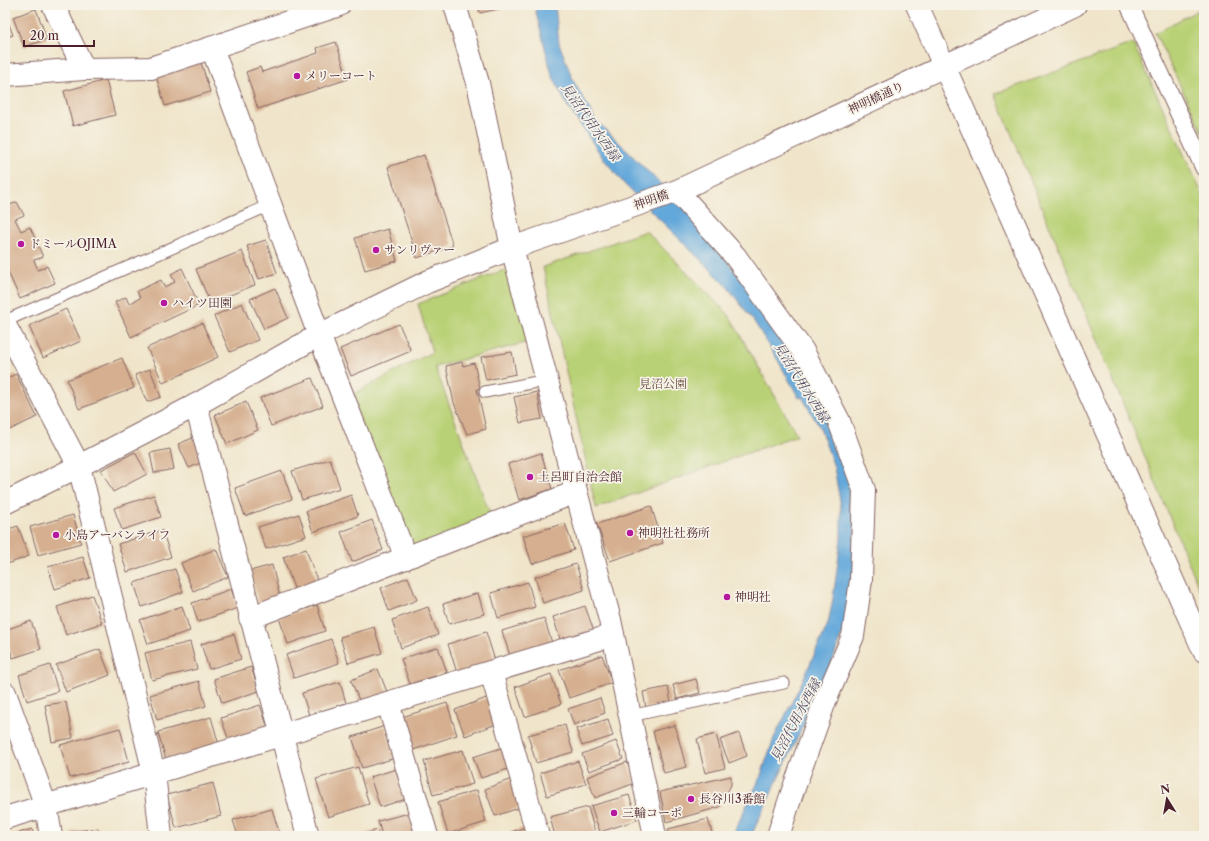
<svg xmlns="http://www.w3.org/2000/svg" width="1209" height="841" viewBox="0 0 1209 841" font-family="'Libre Caslon Text','Noto Serif JP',serif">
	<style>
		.green { fill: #b9d176; stroke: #827850 }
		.water { fill: #64a8da; stroke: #576482 }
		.building { fill: #d5af8f }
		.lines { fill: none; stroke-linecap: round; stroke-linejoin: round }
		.service-casing { stroke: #846463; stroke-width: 13 }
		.pedestrian-casing { stroke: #846463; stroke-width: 19 }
		.minor-casing { stroke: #846463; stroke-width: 24 }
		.tertiary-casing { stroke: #846463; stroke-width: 24 }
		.service { stroke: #fff; stroke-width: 11 }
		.pedestrian { stroke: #fff; stroke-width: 17 }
		.minor { stroke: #fff; stroke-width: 22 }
		.tertiary { stroke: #fff; stroke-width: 22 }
		.poi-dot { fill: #b5179e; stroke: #f7f3e8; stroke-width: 1.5 }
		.labels { text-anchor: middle; stroke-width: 3.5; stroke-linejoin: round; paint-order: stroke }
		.poi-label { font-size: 12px; fill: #4a1f2b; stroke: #f7f3e8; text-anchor: start }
		.street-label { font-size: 12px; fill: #4a1f2b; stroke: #f7f3e8 }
		.park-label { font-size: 12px; fill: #664c3e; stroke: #f7f3e8 }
		.water-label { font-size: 13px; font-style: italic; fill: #534f68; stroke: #f7f3e8 }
	</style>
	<rect width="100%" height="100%" fill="#f7f3e8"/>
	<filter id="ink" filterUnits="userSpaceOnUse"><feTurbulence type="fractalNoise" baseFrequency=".025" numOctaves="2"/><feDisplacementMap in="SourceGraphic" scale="8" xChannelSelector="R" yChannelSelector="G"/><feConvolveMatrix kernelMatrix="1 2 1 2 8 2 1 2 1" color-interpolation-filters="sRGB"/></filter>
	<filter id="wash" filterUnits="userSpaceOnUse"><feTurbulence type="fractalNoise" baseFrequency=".012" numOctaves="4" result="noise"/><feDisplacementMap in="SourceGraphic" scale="16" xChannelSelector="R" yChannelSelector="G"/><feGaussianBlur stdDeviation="0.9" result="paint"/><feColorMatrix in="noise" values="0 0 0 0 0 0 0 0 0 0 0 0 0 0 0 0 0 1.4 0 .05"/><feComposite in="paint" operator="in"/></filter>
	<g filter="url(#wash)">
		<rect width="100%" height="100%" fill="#f0e5ca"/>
		<g class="green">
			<path d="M 1204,7 L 1204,135 L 1155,33 Z"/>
			<path d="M 1133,43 L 1204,198 L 1204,600 L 995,94 Z"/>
			<path d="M 646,231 L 729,315 L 797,435 L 596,508 L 543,267 Z"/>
			<path d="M 504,270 L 515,277 L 528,342 L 435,367 L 492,519 L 412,548 L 350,396 L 432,352 L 418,304 Z"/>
		</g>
		<path class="water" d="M 534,5 L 555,5 L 559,43 L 573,80 L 595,119 L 687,210 L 767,312 L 832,416 L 855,485 L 854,590 L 842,633 L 829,671 L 751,836 L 732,836 L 760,778 L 774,738 L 801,684 L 828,624 L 833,599 L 841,539 L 841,507 L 834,467 L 820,428 L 802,397 L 799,398 L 779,362 L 755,323 L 726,285 L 625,185 L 603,158 L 567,105 L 552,75 Z"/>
		<g id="blocks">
			<g class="building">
				<path d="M 478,5 L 511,5 L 512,6 L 480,13 Z"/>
				<path d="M 36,9 L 47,39 L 24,47 L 13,17 Z"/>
				<path d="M 5,13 L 13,35 L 5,38 Z"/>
				<path d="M 336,42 L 348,79 L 258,109 L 246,72 L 260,67 L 262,72 L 318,53 L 317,48 Z"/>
				<path d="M 201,62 L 210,92 L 165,106 L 156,76 Z"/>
				<path d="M 106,80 L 115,115 L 73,126 L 64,91 Z"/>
				<path d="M 424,155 L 453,246 L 417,258 L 388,167 Z"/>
				<path d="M 17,202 L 24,215 L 15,219 L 21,231 L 30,227 L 43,257 L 34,260 L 38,270 L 47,266 L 55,283 L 20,299 L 5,265 L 5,207 Z"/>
				<path d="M 388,229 L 397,261 L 365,270 L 355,238 Z"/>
				<path d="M 266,240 L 277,273 L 259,279 L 247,246 Z"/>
				<path d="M 242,251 L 255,285 L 210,303 L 196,269 Z"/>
				<path d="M 182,268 L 199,305 L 131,337 L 115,302 L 126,297 L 129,304 L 140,298 L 137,291 L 161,280 L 164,287 L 175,282 L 171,274 Z"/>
				<path d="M 275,288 L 288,318 L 264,329 L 250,299 Z"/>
				<path d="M 242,303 L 258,340 L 230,352 L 214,316 Z"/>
				<path d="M 66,309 L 81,341 L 43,358 L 29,326 Z"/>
				<path d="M 202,323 L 218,357 L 163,383 L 147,348 Z"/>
				<path d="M 399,324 L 411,351 L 351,376 L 340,349 Z"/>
				<path d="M 512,352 L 516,374 L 486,380 L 481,357 Z"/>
				<path d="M 122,358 L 134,388 L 79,409 L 67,380 Z"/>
				<path d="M 462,362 L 463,366 L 474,363 L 480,388 L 477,389 L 486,429 L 467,434 L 454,403 L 446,366 Z"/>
				<path d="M 150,369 L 161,397 L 147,402 L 135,375 Z"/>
				<path d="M 16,374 L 37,417 L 5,432 L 5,379 Z"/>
				<path d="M 312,378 L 323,406 L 271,426 L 260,398 Z"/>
				<path d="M 537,392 L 542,419 L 520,423 L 514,397 Z"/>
				<path d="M 246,402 L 258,430 L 227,444 L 215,415 Z"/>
				<path d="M 195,437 L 205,461 L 189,468 L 178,444 Z"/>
				<path d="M 170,449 L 174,469 L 154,473 L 150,453 Z"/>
				<path d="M 135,452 L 147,474 L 113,492 L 101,470 Z"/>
				<path d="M 541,453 L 552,489 L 519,500 L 508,464 Z"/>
				<path d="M 330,459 L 340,488 L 302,500 L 292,471 Z"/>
				<path d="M 282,471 L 292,499 L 245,516 L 235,488 Z"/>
				<path d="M 154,495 L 161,517 L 122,530 L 114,508 Z"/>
				<path d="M 351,495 L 358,516 L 313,532 L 306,511 Z"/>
				<path d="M 651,506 L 663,543 L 610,561 L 597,524 Z"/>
				<path d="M 299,514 L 306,536 L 266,549 L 258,527 Z"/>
				<path d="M 73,515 L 81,543 L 38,555 L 30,527 Z"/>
				<path d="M 372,520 L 383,550 L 352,562 L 341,532 Z"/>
				<path d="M 565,523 L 574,550 L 532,564 L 523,536 Z"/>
				<path d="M 18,526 L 29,556 L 5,565 L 5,530 Z"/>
				<path d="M 162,530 L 171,557 L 127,572 L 118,544 Z"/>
				<path d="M 216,549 L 228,577 L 193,591 L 181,563 Z"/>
				<path d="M 306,549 L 318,583 L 295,591 L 283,557 Z"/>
				<path d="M 83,557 L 90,578 L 55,589 L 48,567 Z"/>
				<path d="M 576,564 L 584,590 L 543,603 L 535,577 Z"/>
				<path d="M 272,565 L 280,597 L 258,603 L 250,571 Z"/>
				<path d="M 175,569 L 183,592 L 142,607 L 134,583 Z"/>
				<path d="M 408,577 L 417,600 L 389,611 L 381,588 Z"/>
				<path d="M 528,582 L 535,607 L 498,618 L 491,593 Z"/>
				<path d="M 231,589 L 238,608 L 198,622 L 192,603 Z"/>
				<path d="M 478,593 L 484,614 L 449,624 L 443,604 Z"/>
				<path d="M 92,595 L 102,623 L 66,635 L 57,607 Z"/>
				<path d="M 317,605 L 325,631 L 288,644 L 279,618 Z"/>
				<path d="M 182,606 L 190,631 L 148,644 L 140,620 Z"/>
				<path d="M 585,606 L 594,631 L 561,642 L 553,617 Z"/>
				<path d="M 428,607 L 438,635 L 401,648 L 392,620 Z"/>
				<path d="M 544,618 L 553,646 L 511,659 L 502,631 Z"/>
				<path d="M 31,621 L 41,649 L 13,658 L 5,636 L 5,630 Z"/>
				<path d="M 374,627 L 382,653 L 348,663 L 340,637 Z"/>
				<path d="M 486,632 L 496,664 L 458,676 L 448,644 Z"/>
				<path d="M 234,634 L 241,659 L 209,669 L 201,644 Z"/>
				<path d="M 331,639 L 339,663 L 294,678 L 286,655 Z"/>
				<path d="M 190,642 L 197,669 L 152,680 L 145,653 Z"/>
				<path d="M 438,647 L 447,672 L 410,684 L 401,659 Z"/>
				<path d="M 100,649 L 110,675 L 66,692 L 56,665 Z"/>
				<path d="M 602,655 L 612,683 L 569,698 L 559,670 Z"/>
				<path d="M 50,665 L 58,691 L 27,701 L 19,675 Z"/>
				<path d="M 251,667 L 259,691 L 222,703 L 214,679 Z"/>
				<path d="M 378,669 L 389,697 L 362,708 L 351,680 Z"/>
				<path d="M 551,674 L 561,704 L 525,717 L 515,687 Z"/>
				<path d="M 696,679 L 700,693 L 677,699 L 673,685 Z"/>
				<path d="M 199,681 L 206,706 L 157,720 L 150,695 Z"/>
				<path d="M 340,682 L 346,703 L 309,715 L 302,693 Z"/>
				<path d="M 668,687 L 671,703 L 646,708 L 643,692 Z"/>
				<path d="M 489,697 L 499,723 L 465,736 L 455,710 Z"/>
				<path d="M 600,698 L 605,713 L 574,725 L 568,709 Z"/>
				<path d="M 66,702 L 73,738 L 52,742 L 45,705 Z"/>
				<path d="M 447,703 L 457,735 L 413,750 L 402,717 Z"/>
				<path d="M 260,705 L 269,731 L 230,744 L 221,718 Z"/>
				<path d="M 211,717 L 219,745 L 166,760 L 158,732 Z"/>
				<path d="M 608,719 L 613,736 L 582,746 L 576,729 Z"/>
				<path d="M 565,725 L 573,752 L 536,763 L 528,735 Z"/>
				<path d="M 675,725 L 686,767 L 664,773 L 653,731 Z"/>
				<path d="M 385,726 L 395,758 L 362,768 L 352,737 Z"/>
				<path d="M 120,728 L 129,762 L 70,778 L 60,745 Z"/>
				<path d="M 739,733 L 747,756 L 729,763 L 720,740 Z"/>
				<path d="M 716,734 L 725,768 L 705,773 L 697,739 Z"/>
				<path d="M 616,741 L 623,759 L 589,771 L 582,754 Z"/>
				<path d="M 507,746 L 514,767 L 481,778 L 473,757 Z"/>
				<path d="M 463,750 L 473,784 L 433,795 L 424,761 Z"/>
				<path d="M 578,761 L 586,784 L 547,796 L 540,773 Z"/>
				<path d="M 627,762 L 635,783 L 595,798 L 587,777 Z"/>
				<path d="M 358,767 L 369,804 L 328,817 L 316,779 Z"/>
				<path d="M 400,768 L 409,798 L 380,807 L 370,777 Z"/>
				<path d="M 731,776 L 731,785 L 724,798 L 718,799 L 720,807 L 666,822 L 660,792 Z"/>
				<path d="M 514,778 L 525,806 L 495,816 L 485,789 Z"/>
				<path d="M 213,783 L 221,816 L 176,828 L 167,795 Z"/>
				<path d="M 477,790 L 486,822 L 448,834 L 438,802 Z"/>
				<path d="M 629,795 L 637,820 L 600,832 L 591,806 Z"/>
				<path d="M 588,807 L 596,836 L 555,836 L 550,817 Z"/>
				<path d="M 272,809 L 279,832 L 265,836 L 238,836 L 233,820 Z"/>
				<path d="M 413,812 L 419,836 L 382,836 L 378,821 Z"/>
				<path d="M 708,819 L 712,833 L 710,836 L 669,836 L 668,829 Z"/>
				<path d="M 528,826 L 532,836 L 500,836 Z"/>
				<path d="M 98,828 L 99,836 L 72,836 L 71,832 Z"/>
				<path d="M 32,829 L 34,836 L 9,836 Z"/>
				<path d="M 377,830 L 379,836 L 359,836 Z"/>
			</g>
		</g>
	</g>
	<g filter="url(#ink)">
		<use href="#blocks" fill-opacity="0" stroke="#846463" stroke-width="1"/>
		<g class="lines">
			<defs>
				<g id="service">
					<path d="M 5,321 L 270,205"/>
					<path d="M 485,392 L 547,380"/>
					<path d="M 630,716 L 784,683"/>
				</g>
				<path id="pedestrian" d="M 1129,5 L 1204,168"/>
				<g id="minor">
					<path d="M 53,5 L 84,69"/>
					<path d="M 455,5 L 478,83 L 512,248 L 610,620 L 655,836"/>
					<path d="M 917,5 L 1204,651"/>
					<path d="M 212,48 L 319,335 L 406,558"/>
					<path d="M 5,75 L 84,69 L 151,68 L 339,5"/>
					<path d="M 677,191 L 735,256 L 803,351 L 839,421 L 864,490 L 861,580 L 853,636 L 825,701 L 791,796 L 778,836"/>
					<path d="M 5,325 L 79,466 L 154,773 L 161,836"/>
					<path d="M 196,405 L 308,836"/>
					<path d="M 250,618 L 576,492"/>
					<path d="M 491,672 L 538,836"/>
					<path d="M 5,693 L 46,806 L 51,836"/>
					<path d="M 388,703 L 427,836"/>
					<path d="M 5,818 L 613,635"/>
				</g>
				<path id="tertiary" d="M 5,503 L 79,466 L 196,405 L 319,335 L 427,282 L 512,248 L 677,191 L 1075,5"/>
			</defs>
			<use href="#service" class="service-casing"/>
			<use href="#pedestrian" class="pedestrian-casing"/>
			<use href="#minor" class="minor-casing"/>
			<use href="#tertiary" class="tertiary-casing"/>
			<use href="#service" class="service"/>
			<use href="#pedestrian" class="pedestrian"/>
			<use href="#minor" class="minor"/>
			<use href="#tertiary" class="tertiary"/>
		</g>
	</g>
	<g class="poi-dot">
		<circle cx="297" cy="76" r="4"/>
		<circle cx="21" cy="244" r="4"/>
		<circle cx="376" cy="250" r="4"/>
		<circle cx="164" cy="303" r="4"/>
		<circle cx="530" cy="477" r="4"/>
		<circle cx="630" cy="533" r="4"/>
		<circle cx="56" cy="535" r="4"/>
		<circle cx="727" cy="597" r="4"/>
		<circle cx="691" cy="799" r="4"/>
		<circle cx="614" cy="813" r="4"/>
	</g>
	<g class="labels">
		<g class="poi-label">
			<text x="305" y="80">メリーコート</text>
			<text x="29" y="248">ドミールOJIMA</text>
			<text x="384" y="254">サンリヴァー</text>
			<text x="172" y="307">ハイツ田園</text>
			<text x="538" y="481">土呂町自治会館</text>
			<text x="638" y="537">神明社社務所</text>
			<text x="64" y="539">小島アーバンライフ</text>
			<text x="735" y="601">神明社</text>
			<text x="699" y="803">長谷川3番館</text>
			<text x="622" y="817">三輪コーポ</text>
		</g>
		<g class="street-label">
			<text transform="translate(876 98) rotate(-25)" y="4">神明橋通り</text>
			<text transform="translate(651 200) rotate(-19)" y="4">神明橋</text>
		</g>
		<g class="park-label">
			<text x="663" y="388">見沼公園</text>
		</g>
		<g class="water-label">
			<text transform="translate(591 122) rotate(55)" y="5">見沼代用水西縁</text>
			<text transform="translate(802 382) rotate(58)" y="5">見沼代用水西縁</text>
			<text transform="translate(795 720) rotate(-62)" y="5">見沼代用水西縁</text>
		</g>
	</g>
	<rect width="1209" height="841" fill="none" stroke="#f7f3e8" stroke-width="20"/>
	<g transform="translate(1167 799) rotate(349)" stroke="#f7f3e8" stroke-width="3" paint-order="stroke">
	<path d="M0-3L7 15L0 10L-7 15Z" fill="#4a1f2b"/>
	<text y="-6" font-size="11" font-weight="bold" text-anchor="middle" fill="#4a1f2b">N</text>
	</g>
	<path d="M24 40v6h70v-6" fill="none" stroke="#4a1f2b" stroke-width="2"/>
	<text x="30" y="40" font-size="12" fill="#4a1f2b" stroke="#f7f3e8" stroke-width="3" paint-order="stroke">20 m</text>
</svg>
